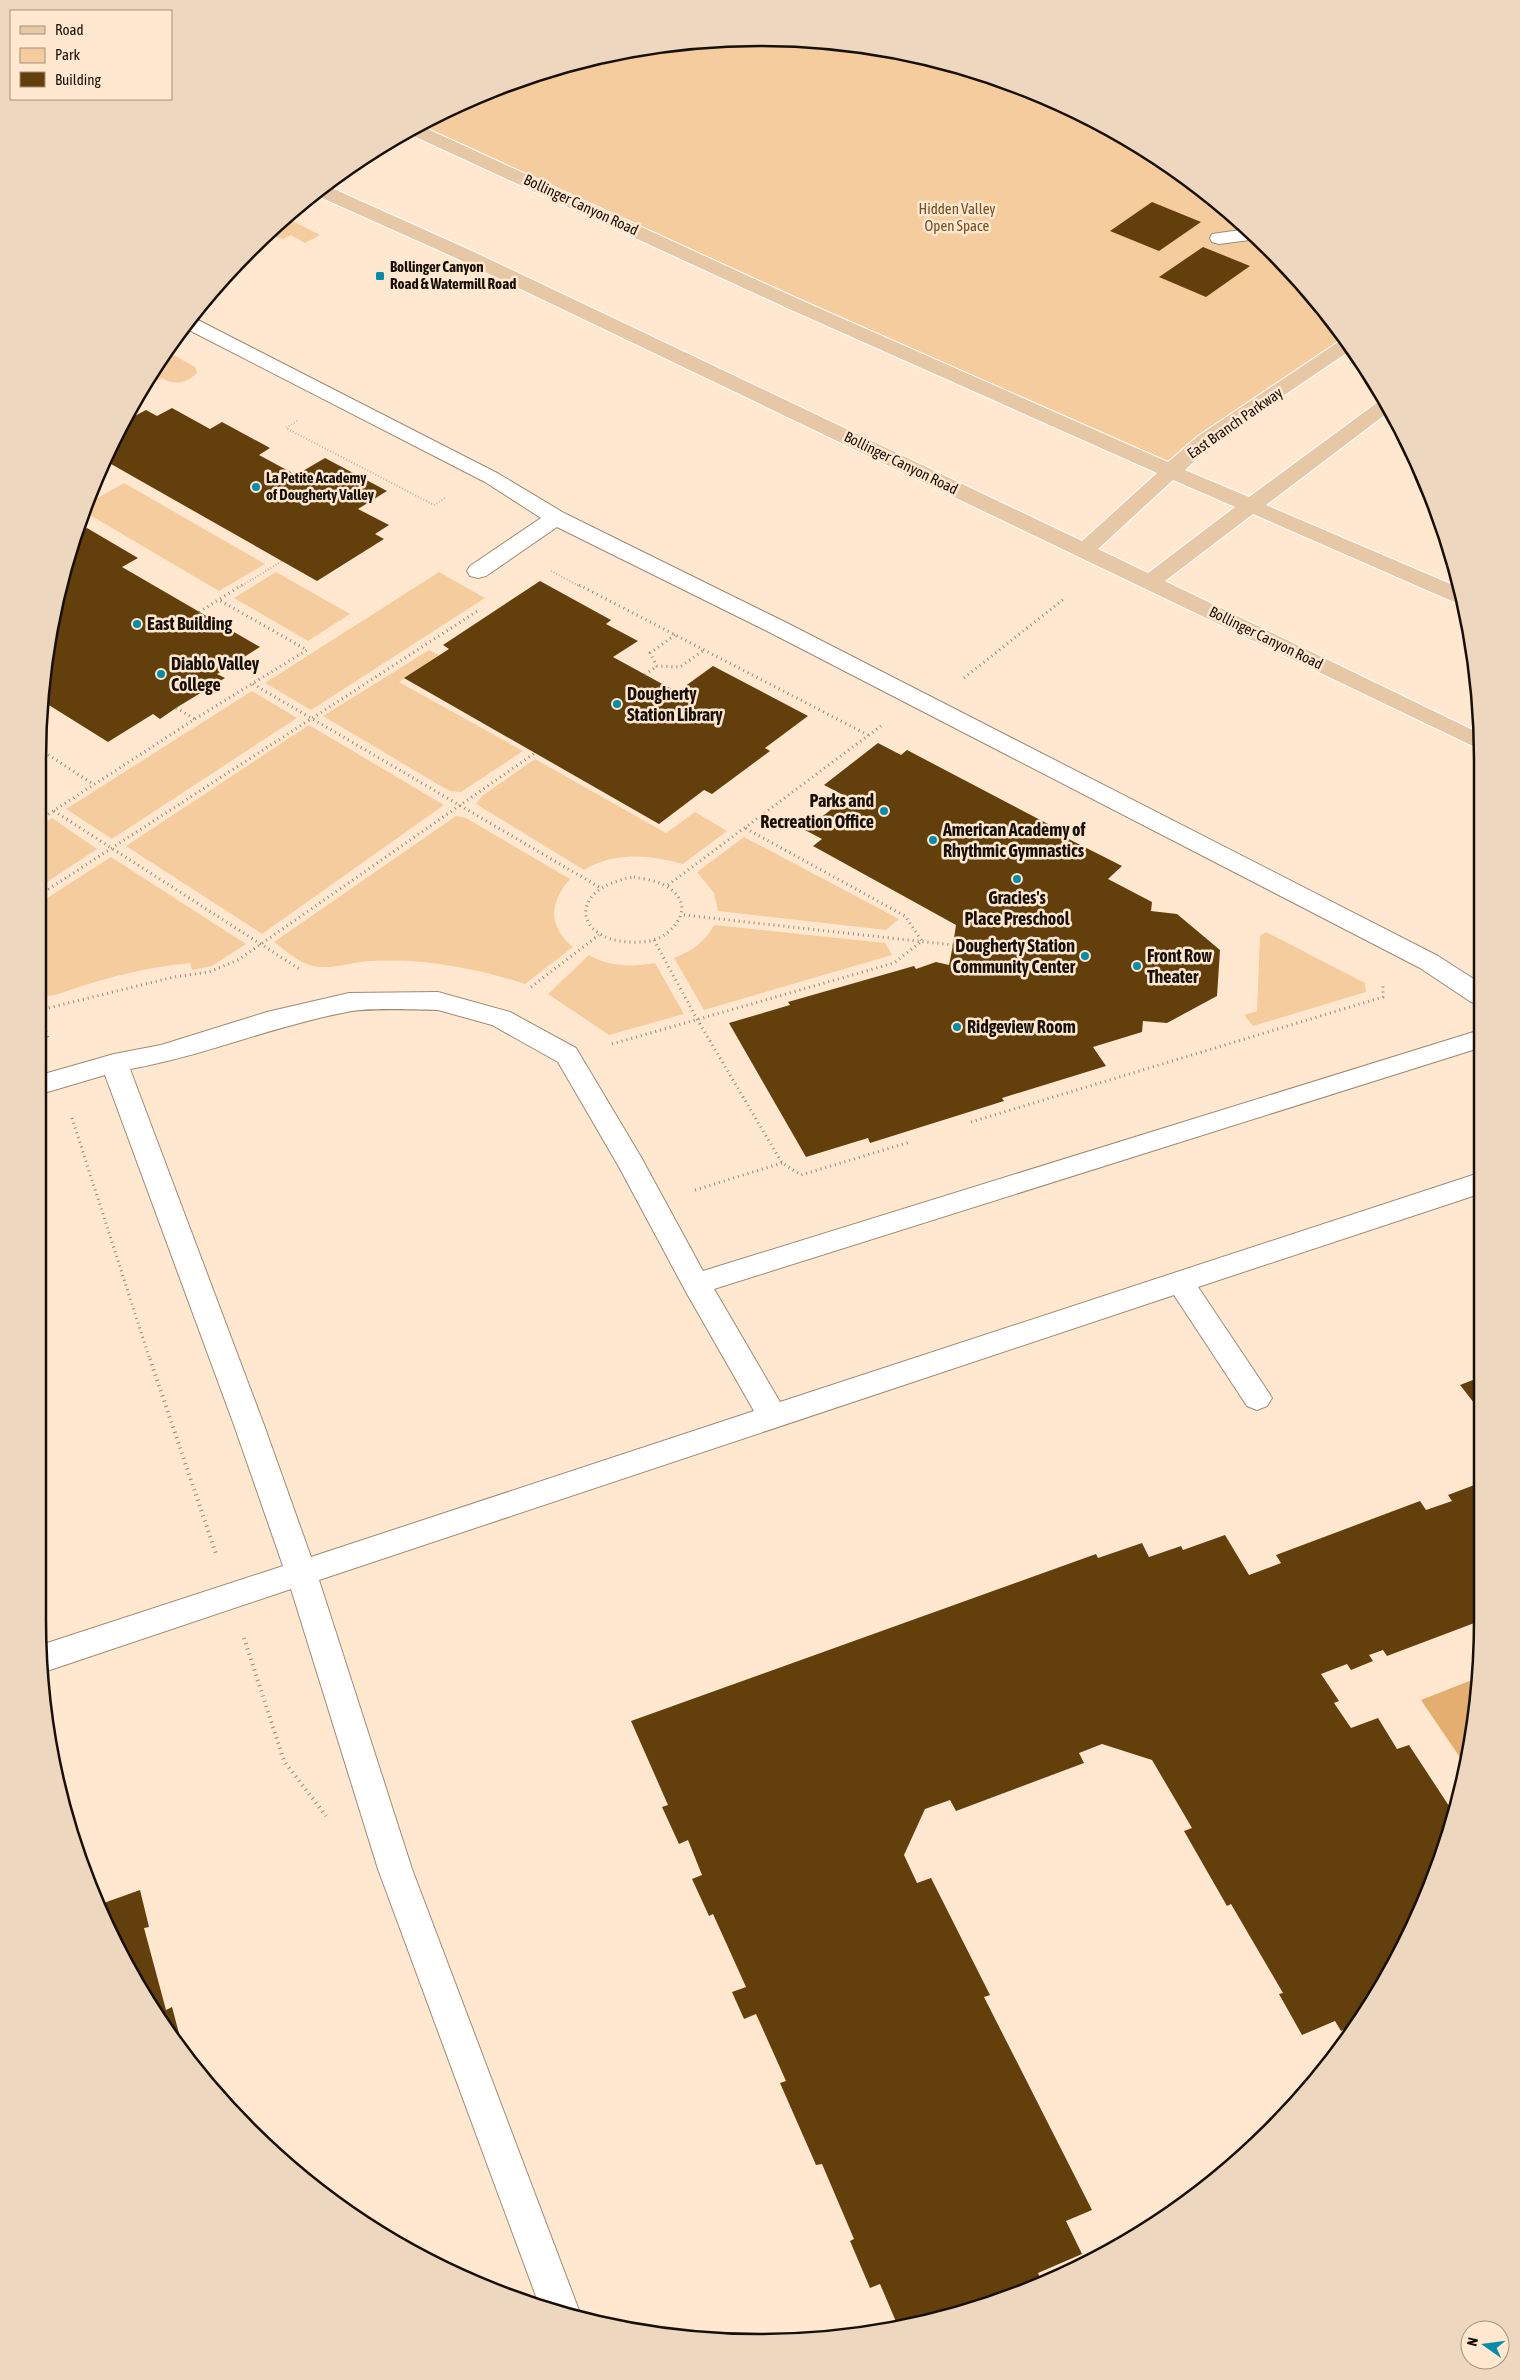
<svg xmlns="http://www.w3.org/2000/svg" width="1520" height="2380" viewBox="0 0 1520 2380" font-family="'Asap Condensed',sans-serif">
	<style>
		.green { fill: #f5cc9e }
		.water { fill: #e3ae70 }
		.building { fill: #633f0c }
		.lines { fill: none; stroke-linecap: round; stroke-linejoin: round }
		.minor-casing { stroke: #9f8a74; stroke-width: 2 }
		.major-casing { stroke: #fff; stroke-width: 2 }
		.path-far2 { stroke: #9a8978; stroke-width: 2; stroke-dasharray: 0.5 2.5; stroke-linecap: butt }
		.path-far1 { stroke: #9a8978; stroke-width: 3; stroke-dasharray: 1 4; stroke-linecap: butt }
		.path { stroke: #9a8978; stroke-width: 4; stroke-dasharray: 1 4.5; stroke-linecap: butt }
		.minor { fill: #fff; fill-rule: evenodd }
		.major { fill: #e6c8a7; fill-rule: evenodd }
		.poi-dot { fill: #028eab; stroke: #ffe8cf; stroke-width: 2 }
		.labels { text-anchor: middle; stroke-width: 5; stroke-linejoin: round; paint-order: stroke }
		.far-street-label { font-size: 15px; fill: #181008; stroke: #ffe8cf }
		.far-park-label { font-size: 15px; fill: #744f22; stroke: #ffe8cf }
		.far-poi-label { font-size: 15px; font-weight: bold; fill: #181008; stroke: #ffe8cf; text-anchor: start }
		.poi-label { font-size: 18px; font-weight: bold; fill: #181008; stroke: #ffe8cf; text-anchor: start }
		.rim { fill: none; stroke: #181008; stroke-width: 2.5 }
	</style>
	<rect width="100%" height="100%" fill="#ffe8cf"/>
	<g class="green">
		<path d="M 712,39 L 854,44 L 992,76 L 1121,134 L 1236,217 L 1333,320 L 1348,343 L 1170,471 L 539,185 L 410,131 L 440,112 L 573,62 Z"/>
		<path d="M 287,218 L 320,235 L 305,243 L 291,235 L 283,239 L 269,235 Z"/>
		<path d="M 170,353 L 195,367 L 197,373 C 188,383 173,386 162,378 L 149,385 Z"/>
		<path d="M 124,483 L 265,564 L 219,591 L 83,511 L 85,505 Z"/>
		<path d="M 276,572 L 350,614 L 308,641 L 234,598 Z"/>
		<path d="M 439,572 L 485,598 L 311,710 L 265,683 Z"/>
		<path d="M 429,650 L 439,655 L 399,682 L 523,751 L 461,792 L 450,791 L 439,785 L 323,716 Z"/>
		<path d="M 252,691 L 297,718 L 112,839 L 66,809 Z"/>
		<path d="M 309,725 L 444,805 L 262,934 L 126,846 Z"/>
		<path d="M 535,759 L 666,833 L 695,812 L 727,831 L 683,864 C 649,855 615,851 584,870 L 476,804 L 482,796 Z"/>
		<path d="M 456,816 L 466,818 L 570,879 C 549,903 548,926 573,947 L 525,984 C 475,968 423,958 370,961 C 352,962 332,970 313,966 C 299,963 286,951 274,942 Z"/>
		<path d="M 52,818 L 97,849 L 44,884 L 44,823 Z"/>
		<path d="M 744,837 L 899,919 L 886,930 L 718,911 L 714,893 L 697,872 Z"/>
		<path d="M 111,857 L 246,944 L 212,966 L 192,970 L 190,963 C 149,967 112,976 73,989 C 63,992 54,998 44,995 L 44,900 Z"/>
		<path d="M 714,925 L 885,943 L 892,955 L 704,1010 L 674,958 C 692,951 705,942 714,925 Z"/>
		<path d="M 1266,932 L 1365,983 L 1366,992 L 1253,1026 L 1244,1015 L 1257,1011 L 1260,936 Z"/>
		<path d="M 589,955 C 609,967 633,967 655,963 L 684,1014 L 609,1035 L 548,994 Z"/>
	</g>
	<path class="water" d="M 1477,1678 L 1476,1714 L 1463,1762 L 1421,1700 Z"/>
	<g class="building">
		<path d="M 1152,202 L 1201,222 L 1159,251 L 1110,231 Z"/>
		<path d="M 1203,247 L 1250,266 L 1206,297 L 1159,277 Z"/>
		<path d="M 172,408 L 210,429 L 222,422 L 270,448 L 259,455 L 296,475 L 325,458 L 387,491 L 358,509 L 389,525 L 375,534 L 384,539 L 317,581 L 104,460 L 112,441 L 125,421 L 146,410 L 157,416 Z"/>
		<path d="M 87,528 L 138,558 L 122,567 L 260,647 L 217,674 L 225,678 L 176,708 L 160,719 L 153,714 L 108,742 L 44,702 L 44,665 L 74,536 Z"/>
		<path d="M 540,581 L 611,620 L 606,624 L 638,641 L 613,657 L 677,692 L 713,666 L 808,716 L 765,748 L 770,751 L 712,794 L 704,790 L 659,824 L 404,678 L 449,649 L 443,645 Z"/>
		<path d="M 878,743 L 901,755 L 907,750 L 1048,824 L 1045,827 L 1122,866 L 1108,879 L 1152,902 L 1151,911 L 1177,914 L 1220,950 L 1217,996 L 1167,1023 L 1143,1021 L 1142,1032 L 1093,1047 L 1106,1066 L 1002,1098 L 1004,1101 L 870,1143 L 868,1138 L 806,1157 L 729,1023 L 790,1005 L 788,1002 L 914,966 L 916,969 L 936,962 L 949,965 L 953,945 L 956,925 L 813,846 L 822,839 L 805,830 L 847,797 L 824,785 Z"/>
		<path d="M 1478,1378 L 1478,1408 L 1460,1385 Z"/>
		<path d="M 1477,1484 L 1477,1622 L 1387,1656 L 1383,1650 L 1369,1655 L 1373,1661 L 1351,1670 L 1347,1664 L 1321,1674 L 1339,1701 L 1334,1703 L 1351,1728 L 1378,1718 L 1397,1749 L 1409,1745 L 1451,1809 L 1427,1897 L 1386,1981 L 1355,2024 L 1341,2031 L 1335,2021 L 1302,2035 L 1279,1994 L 1283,1993 L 1231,1904 L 1227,1906 L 1184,1831 L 1192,1828 L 1152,1760 L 1102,1744 L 1079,1753 L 1084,1763 L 956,1811 L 950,1800 L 925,1809 L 904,1855 L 917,1883 L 931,1878 L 990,1995 L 984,1997 L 1092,2210 L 1066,2221 L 1082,2254 L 1038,2273 L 1043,2284 L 947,2318 L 897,2324 L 880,2284 L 870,2288 L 850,2241 L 854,2239 L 822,2164 L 816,2165 L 780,2083 L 786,2081 L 756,2014 L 744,2019 L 732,1992 L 746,1987 L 713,1914 L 709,1916 L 692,1879 L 702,1875 L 688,1840 L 679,1844 L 662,1807 L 668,1805 L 631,1721 L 1096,1554 L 1098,1558 L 1142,1543 L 1149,1557 L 1181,1546 L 1183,1550 L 1225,1535 L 1249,1575 L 1281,1563 L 1276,1555 L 1420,1501 L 1426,1510 L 1452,1501 L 1448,1495 Z"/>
		<path d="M 140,1890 L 149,1927 L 144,1928 L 166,2010 L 172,2007 L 184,2052 L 159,2022 L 101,1904 Z"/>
	</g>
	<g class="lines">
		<defs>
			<g id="minor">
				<path d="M 1248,229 L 1257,239 L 1219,244 L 1212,242 L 1210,238 L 1212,234 Z"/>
				<path d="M 194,318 L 499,474 L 564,513 L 785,622 L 1438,956 L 1480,983 L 1480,1005 L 1471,1002 L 1420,968 L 769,632 L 557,527 L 486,576 L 478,578 L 470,576 L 467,571 L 470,566 L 541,518 L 485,482 L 187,329 Z"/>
				<path d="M 438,992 L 510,1012 L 576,1048 L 641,1157 L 703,1271 L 1480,1030 L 1479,1048 L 714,1289 L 780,1402 L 1479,1173 L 1479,1194 L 1198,1287 L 1267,1390 L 1272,1398 L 1267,1406 L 1257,1410 L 1247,1406 L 1174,1295 L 319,1580 L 412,1869 L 580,2313 L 578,2318 L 540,2307 L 378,1869 L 291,1589 L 44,1672 L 44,1644 L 283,1566 L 234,1425 L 105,1075 L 44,1093 L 44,1074 L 114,1054 L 161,1045 L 267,1012 L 349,993 ZM 438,1010 L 492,1025 L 558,1062 L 619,1167 L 686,1292 L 754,1411 L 311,1557 L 264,1425 L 130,1069 C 203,1056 273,1026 347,1012 C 371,1007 412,1010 438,1010 Z"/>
			</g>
			<path id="major" d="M 419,125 L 803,301 L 1168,462 L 1198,436 L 1344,338 L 1351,350 L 1212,444 L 1185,470 L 1249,497 L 1382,399 L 1390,411 L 1266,505 L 1460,588 L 1463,603 L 1454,602 L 1253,514 L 1165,581 L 1481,734 L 1481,750 L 458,259 L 313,194 L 325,185 L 472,251 L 1082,541 L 1157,473 L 789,309 L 407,133 ZM 1173,480 L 1235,507 L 1148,573 L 1098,549 Z"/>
		</defs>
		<use href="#minor" class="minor-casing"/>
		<use href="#major" class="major-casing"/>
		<g class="path-far2">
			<path d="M 297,421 L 286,428 L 434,505 L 445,498"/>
			<path d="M 89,496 L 93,494 L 91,492"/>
			<path d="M 551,571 L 581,587"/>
			<path d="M 240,587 L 282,561"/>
		</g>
		<g class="path-far1">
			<path d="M 579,585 L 868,735"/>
			<path d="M 199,612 L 242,585"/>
			<path d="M 675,635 L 650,653 L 657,666 L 680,667 L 704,650"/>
			<path d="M 645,675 L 657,666"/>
			<path d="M 964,678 L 1065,598"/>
			<path d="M 253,684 L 599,887"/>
			<path d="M 176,708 L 195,719"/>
			<path d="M 44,752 L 93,784"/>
			<path d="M 54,811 L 301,970"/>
			<path d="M 44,817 L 195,719 L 307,650 L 219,600"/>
			<path d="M 634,877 C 643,879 655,880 664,885 C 687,897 687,916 668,932 C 661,939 649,942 640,942 C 576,946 562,889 634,877 Z"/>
			<path d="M 668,885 L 881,726"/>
			<path d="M 44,892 L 479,610"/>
			<path d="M 684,915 L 953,945"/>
			<path d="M 654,940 L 697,1019 L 782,1163 L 801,1175 L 910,1142"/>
			<path d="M 531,987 L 599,935"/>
			<path d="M 44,1009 L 174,977 L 209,972 L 238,960 L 535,753"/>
			<path d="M 44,1027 L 49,1040"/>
			<path d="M 612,1044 L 894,963 L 922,941 L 905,916 L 745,828"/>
			<path d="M 72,1118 L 150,1360"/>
			<path d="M 971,1122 L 1383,997 L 1383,985"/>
			<path d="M 695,1190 L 782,1163"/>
		</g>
		<g class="path">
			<path d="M 150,1359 L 216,1554"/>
			<path d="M 244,1638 L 284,1761 L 326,1816"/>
		</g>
		<use href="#minor" class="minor"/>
		<use href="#major" class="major"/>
	</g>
	<g class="poi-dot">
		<rect x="375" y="271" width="10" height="10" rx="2.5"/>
		<circle cx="256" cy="487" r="5"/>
		<circle cx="137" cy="624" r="5"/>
		<circle cx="161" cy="674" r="5"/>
		<circle cx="617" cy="704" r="5"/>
		<circle cx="884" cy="811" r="5"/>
		<circle cx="933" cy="840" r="5"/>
		<circle cx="1017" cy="879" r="5"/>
		<circle cx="1085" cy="956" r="5"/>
		<circle cx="1137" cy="966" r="5"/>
		<circle cx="957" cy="1027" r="5"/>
	</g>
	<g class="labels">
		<g class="far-street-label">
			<text transform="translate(581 205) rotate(25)" y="5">Bollinger Canyon Road</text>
			<text transform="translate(1235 423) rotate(-35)" y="5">East Branch Parkway</text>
			<text transform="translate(901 463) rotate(26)" y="5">Bollinger Canyon Road</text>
			<text transform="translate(1266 638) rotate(26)" y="5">Bollinger Canyon Road</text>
		</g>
		<g class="far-park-label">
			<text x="957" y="214">Hidden Valley<tspan x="957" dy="17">Open Space</tspan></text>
		</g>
		<g class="far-poi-label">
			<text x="390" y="272">Bollinger Canyon<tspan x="390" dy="17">Road &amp; Watermill Road</tspan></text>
			<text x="266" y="483">La Petite Academy<tspan x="266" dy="17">of Dougherty Valley</tspan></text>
		</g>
		<g class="poi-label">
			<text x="147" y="630">East Building</text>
			<text x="171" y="670">Diablo Valley<tspan x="171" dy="21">College</tspan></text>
			<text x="627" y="700">Dougherty<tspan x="627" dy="21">Station Library</tspan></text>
			<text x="874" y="807" text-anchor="end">Parks and<tspan x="874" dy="21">Recreation Office</tspan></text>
			<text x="943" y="836">American Academy of<tspan x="943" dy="21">Rhythmic Gymnastics</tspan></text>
			<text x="1017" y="904" text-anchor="middle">Gracies's<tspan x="1017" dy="21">Place Preschool</tspan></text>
			<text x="1075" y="952" text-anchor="end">Dougherty Station<tspan x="1075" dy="21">Community Center</tspan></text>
			<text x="1147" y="962">Front Row<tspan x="1147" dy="21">Theater</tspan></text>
			<text x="967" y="1033">Ridgeview Room</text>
		</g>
	</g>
	<path d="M0 0H1520V2380H0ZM760 46H760A714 714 0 0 1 1474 760V1620A714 714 0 0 1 760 2334H760A714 714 0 0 1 46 1620V760A714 714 0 0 1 760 46Z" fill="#edd7bf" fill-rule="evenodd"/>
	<path class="rim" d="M760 46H760A714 714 0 0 1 1474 760V1620A714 714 0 0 1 760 2334H760A714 714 0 0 1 46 1620V760A714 714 0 0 1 760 46Z"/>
	<rect x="10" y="10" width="162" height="90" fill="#ffe8cf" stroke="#a3927f"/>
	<rect x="20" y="26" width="25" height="8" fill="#e6c8a7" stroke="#a3927f"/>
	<text x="55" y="35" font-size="15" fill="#181008">Road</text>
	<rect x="20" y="48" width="25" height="15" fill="#f5cc9e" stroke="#a3927f"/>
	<text x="55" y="60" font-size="15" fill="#181008">Park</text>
	<rect x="20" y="72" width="25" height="15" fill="#633f0c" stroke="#a3927f"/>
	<text x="55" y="85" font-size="15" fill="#181008">Building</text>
	<g transform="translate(1485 2345) rotate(284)"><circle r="24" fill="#ffe8cf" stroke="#a3927f"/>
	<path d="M0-4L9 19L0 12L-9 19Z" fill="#028eab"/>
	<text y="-8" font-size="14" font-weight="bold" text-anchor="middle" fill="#181008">N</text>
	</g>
</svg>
